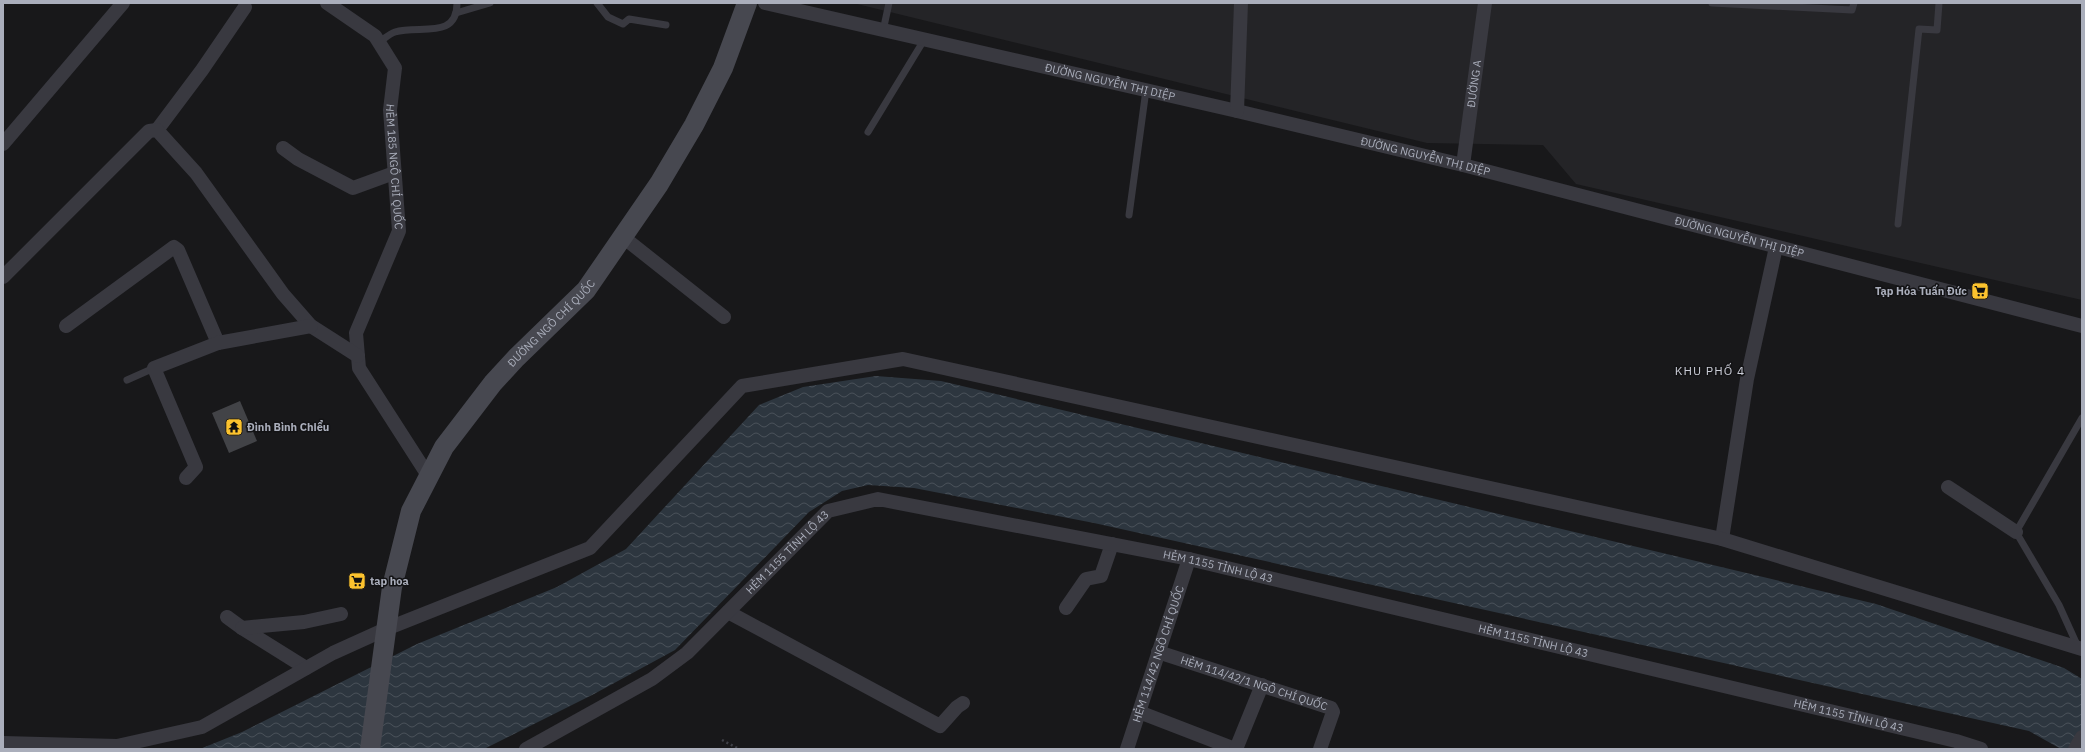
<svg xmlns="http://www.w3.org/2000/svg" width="2085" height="752" viewBox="0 0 2085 752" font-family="'IBM Plex Sans',sans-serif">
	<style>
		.built { fill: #242427 }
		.water { fill: url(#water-waves) }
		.building { fill: #424347 }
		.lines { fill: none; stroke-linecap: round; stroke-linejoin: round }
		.path { stroke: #3f4047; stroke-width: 2.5; stroke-dasharray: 2 3; stroke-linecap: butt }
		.lane { stroke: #393940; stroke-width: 7 }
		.street { stroke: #393940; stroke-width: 14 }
		.secondary { stroke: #474850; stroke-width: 20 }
		.labels { text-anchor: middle; stroke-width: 3; stroke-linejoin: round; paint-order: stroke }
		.street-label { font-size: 11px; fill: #aaaebb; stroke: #131315 }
		.poi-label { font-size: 11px; font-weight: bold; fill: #aaaebb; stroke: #131315; text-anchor: start }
		.neighbourhood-label { font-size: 12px; letter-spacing: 1px; fill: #cbcdd7; stroke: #131315 }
	</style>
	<defs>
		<pattern id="water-waves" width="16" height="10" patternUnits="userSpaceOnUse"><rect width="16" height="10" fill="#2d363f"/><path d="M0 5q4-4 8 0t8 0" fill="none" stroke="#495159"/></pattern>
	</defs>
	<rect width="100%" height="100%" fill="#18181a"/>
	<path class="built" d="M 853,3 L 2082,3 L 2082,300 L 1576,184 L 1543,145 L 1427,143 Z"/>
	<path class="water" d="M 876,376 L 941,381 L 1876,604 L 2064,668 L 2082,679 L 2082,749 L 2061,749 L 2029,731 L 1094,523 L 914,488 L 868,485 L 842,491 L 809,512 L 675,650 L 594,694 L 484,749 L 200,749 L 242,732 L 417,644 L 557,587 L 626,549 L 759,405 L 803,387 Z"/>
	<path class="building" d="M 240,401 L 257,441 L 229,453 L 212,413 Z"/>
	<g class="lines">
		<path class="path" d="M 722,740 L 739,749"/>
		<g class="lane">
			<path d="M 597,3 L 608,17 L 623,24 L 629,19 L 666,25"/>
			<path d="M 1712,3 L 1852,10 L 1854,3"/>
			<path d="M 456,13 L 490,3"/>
			<path d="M 883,31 L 889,3"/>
			<path d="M 379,42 C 384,39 389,34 395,32 C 418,24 457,41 457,3"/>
			<path d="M 868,132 L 924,40"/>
			<path d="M 1129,215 L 1146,90"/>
			<path d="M 1898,224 L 1919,29 L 1937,30 L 1939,3"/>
			<path d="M 127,380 L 154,368"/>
			<path d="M 2078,647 L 2059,605 L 2016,532 L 2082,418"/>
		</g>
		<g class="street">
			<path id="s1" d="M 327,3 L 375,36 L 395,68 L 390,110 L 399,231 L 356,333 L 359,368 L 429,477"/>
			<path id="s2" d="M 765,3 L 1237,111 L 1463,165 L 2082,326"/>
			<path d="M 1237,111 L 1241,3"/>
			<path d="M 157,130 L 202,70 L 245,7"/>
			<path d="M 3,144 L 123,3"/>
			<path d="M 283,148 L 298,159 L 353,188 L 394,173"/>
			<path id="s3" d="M 1463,165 L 1485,3"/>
			<path d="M 623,237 L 724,317"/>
			<path d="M 3,277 L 149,131 L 157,130 L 196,173 L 283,294 L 311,326 L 358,356"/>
			<path d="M 66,326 L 174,247 L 178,250 L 218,343"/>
			<path d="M 186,478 L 196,467 L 154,368 L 218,343 L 311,326"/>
			<path d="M 1948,487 L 2016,532"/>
			<path d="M 1722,539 L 1747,379 L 1776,247"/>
			<path d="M 1066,608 L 1086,579 L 1101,576 L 1112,544"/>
			<path d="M 728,612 L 940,726 L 957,707 L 963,703"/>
			<path d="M 227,617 L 242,628 L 306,668"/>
			<path d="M 242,628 L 304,622 L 341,614"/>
			<path id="s4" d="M 1158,652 L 1331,708 L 1333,712 L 1320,749"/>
			<path d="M 1139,712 L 1235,749"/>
			<path d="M 3,743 L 117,746 L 202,727 L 333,653 L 386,629 L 590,548 L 742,386 L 903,359 L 1722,539 L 2082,649"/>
			<path id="s5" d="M 526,749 L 652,679 L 687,653 L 828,511 L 878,499 L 1189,559 L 1956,741 L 1981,749"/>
			<path id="s6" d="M 1127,749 L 1189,559"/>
			<path d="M 1236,749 L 1262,685"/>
			<path d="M 2075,749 L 2082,737"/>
		</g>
		<path class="secondary" id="s7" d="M 370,749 L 392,587 L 411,511 L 444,447 L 493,383 L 516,358 L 586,290 L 659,184 L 694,125 L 723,68 L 747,3"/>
	</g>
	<defs>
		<symbol id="supermarket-square" viewBox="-11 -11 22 22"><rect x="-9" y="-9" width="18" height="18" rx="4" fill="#fcc32e" stroke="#131315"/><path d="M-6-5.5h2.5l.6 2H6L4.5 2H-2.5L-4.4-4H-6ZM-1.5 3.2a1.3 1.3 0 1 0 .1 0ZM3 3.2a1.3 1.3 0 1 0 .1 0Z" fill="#111"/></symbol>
		<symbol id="temple-square" viewBox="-11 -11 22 22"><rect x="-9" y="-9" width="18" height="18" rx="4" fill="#fcc32e" stroke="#131315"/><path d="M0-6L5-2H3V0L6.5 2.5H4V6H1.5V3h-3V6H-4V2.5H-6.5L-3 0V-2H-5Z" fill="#111"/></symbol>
	</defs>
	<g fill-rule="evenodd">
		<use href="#supermarket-square" x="1970" y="281" width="20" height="20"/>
		<use href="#temple-square" x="224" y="417" width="20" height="20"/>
		<use href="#supermarket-square" x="347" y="571" width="20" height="20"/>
	</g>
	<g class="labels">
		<g class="street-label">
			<text dy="4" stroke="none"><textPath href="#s2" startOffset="354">ĐƯỜNG NGUYỄN THỊ DIỆP</textPath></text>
			<text dy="4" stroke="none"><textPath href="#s3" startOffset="82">ĐƯỜNG A</textPath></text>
			<text dy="4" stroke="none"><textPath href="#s2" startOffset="678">ĐƯỜNG NGUYỄN THỊ DIỆP</textPath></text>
			<text dy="4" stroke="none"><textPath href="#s1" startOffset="195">HẺM 185 NGÔ CHÍ QUỐC</textPath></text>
			<text dy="4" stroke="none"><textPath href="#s2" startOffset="1002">ĐƯỜNG NGUYỄN THỊ DIỆP</textPath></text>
			<text dy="4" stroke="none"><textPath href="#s7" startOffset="478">ĐƯỜNG NGÔ CHÍ QUỐC</textPath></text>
			<text dy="4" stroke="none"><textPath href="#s5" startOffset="330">HẺM 1155 TỈNH LỘ 43</textPath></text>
			<text dy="4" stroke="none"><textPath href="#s5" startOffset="786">HẺM 1155 TỈNH LỘ 43</textPath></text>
			<text dy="4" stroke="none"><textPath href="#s5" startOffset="1110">HẺM 1155 TỈNH LỘ 43</textPath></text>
			<text dy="4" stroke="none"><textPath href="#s6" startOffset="100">HẺM 114/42 NGÔ CHÍ QUỐC</textPath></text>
			<text dy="4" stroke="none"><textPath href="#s4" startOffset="101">HẺM 114/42/1 NGÔ CHÍ QUỐC</textPath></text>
			<text dy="4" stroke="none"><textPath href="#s5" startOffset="1434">HẺM 1155 TỈNH LỘ 43</textPath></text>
		</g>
		<g class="poi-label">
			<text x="1967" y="295" text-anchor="end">Tạp Hóa Tuấn Đức</text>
			<text x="247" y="431">Đình Bình Chiểu</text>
			<text x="370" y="585">tap hoa</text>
		</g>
		<g class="neighbourhood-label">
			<text x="1710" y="375">KHU PHỐ 4</text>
		</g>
	</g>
	<rect width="2085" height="752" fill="none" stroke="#aaaebb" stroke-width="8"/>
</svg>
